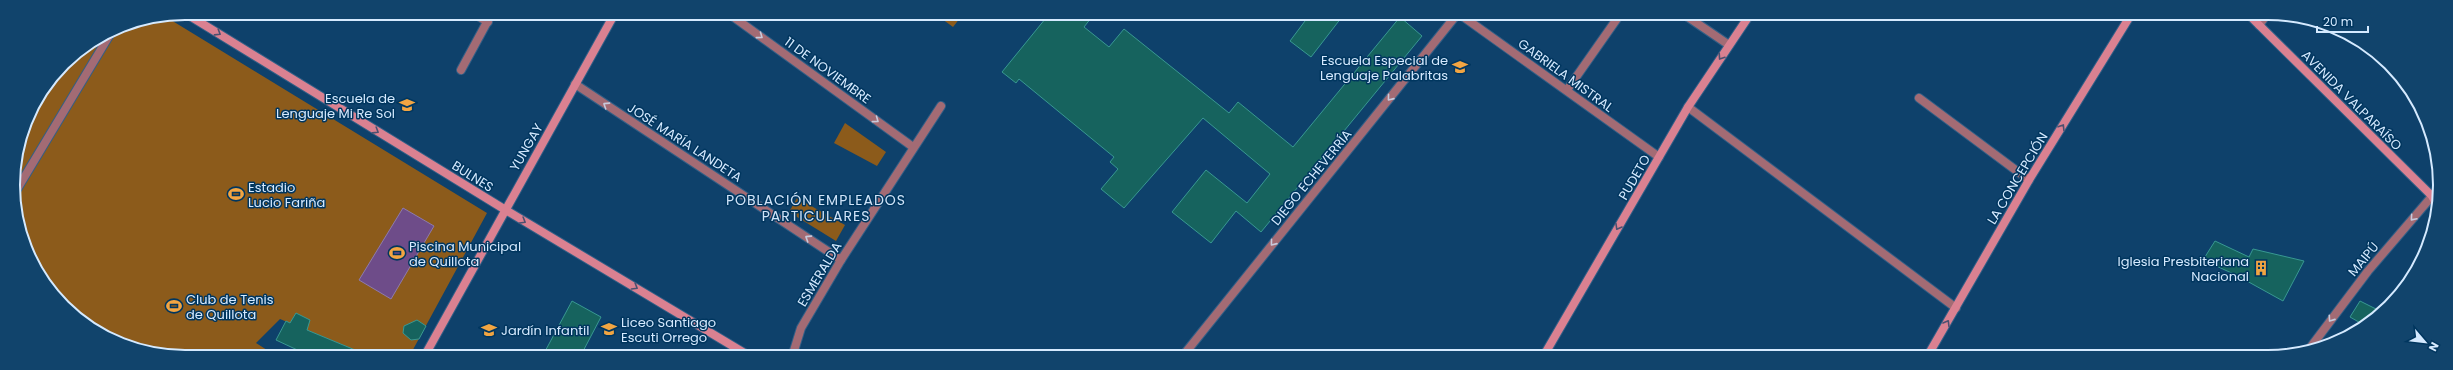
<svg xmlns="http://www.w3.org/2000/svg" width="2453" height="370" viewBox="0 0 2453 370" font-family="Poppins,sans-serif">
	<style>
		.green { fill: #8c5b1b }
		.water { fill: #6e4c89; stroke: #8d7bac }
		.building { fill: #16635e; stroke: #389892 }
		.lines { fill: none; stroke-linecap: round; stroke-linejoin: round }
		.lane-casing { stroke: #325f86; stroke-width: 10 }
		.street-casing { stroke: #325f86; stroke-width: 10 }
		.secondary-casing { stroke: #325f86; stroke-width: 10 }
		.lane { stroke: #a36b74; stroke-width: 8 }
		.street { stroke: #a36b74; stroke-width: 8 }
		.secondary { stroke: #da8191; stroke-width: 8 }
		.oneway { stroke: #4c5070 }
		.oneway2 { stroke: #c8cadc }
		.labels { text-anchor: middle; stroke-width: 3; stroke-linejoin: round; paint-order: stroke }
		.poi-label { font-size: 13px; fill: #d5eaff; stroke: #00365f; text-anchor: start }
		.street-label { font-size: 13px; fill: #d5eaff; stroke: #00365f }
		.neighbourhood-label { font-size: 14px; letter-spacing: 1px; fill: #cfe3f8; stroke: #00365f }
		.rim { fill: none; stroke: #d5eaff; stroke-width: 2 }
	</style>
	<rect width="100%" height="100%" fill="#0e416b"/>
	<g class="green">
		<path d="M 934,13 L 964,13 L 953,27 Z"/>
		<path d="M 166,17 L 487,213 L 409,357 L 371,357 L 280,319 L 256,343 L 278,357 L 174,357 L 109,339 L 56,299 L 22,241 L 13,174 L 26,119 L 64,63 L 119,26 Z"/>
		<path d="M 845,123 L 886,152 L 877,166 L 834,143 Z"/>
		<path d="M 797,198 L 845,225 L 836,241 L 789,212 Z"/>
	</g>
	<path class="water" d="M 403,208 L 434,226 L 391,299 L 359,280 Z"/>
	<g class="building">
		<path d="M 1050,13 L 1095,13 L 1084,27 L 1109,47 L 1124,29 L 1229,113 L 1238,102 L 1293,147 L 1400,17 L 1422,36 L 1261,232 L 1236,211 L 1211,243 L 1172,212 L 1206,170 L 1247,203 L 1270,174 L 1203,118 L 1124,208 L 1101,189 L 1118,169 L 1110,162 L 1114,157 L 1019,79 L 1016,83 L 1002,72 Z"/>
		<path d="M 1311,13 L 1345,13 L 1311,57 L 1290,41 Z"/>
		<path d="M 2215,241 L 2249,257 L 2253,249 L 2304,261 L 2283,301 L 2236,275 L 2203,260 Z"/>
		<path d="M 572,301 L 601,317 L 580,357 L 542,357 Z"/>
		<path d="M 2360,301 L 2382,312 L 2364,325 L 2350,317 Z"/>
		<path d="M 296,313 L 310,320 L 307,330 L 372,357 L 306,354 L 276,340 L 286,321 L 290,323 Z"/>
		<path d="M 417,320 L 426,326 L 419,339 L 411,340 L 403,333 L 404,326 Z"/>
	</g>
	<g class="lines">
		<defs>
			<g id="lane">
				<path d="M 2259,25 L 2268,13"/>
				<path d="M 16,191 L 112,31"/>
			</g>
			<g id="street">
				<path d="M 473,13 L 488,22"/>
				<path d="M 728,13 L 913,147"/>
				<path d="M 1458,13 L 1659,157"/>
				<path d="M 1682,13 L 1729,45"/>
				<path d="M 461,70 L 492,13"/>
				<path d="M 575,84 L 841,260"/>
				<path d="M 1567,90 L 1621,13"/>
				<path d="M 1919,98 L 2029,180"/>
				<path d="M 1688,107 L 1956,308"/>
				<path d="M 2310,348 L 2368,271 L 2439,188"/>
				<path d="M 792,357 L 801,328 L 841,260 L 941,106"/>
				<path d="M 1182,357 L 1458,13"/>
			</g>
			<g id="secondary">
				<path d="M 185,13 L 504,209 L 751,357"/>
				<path d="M 2247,13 L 2432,196 L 2437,205"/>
				<path d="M 424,357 L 615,13"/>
				<path d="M 1543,357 L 1688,107 L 1751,13"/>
				<path d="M 1927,357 L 2029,180 L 2132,13"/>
			</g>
		</defs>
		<use href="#lane" class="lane-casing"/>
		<use href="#street" class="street-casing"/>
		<use href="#secondary" class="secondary-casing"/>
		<use href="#lane" class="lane"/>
		<use href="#street" class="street"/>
		<use href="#secondary" class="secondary"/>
	</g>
	<defs><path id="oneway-chevron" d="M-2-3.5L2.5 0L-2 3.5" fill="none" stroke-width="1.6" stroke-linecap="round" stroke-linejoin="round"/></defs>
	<g class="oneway">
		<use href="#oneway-chevron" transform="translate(218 33) rotate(32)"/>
		<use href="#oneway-chevron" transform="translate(1721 57) rotate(124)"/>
		<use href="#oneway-chevron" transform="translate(2062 127) rotate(-58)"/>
		<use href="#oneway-chevron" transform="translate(376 131) rotate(32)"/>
		<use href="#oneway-chevron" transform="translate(523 221) rotate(31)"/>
		<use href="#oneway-chevron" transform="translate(1618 227) rotate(120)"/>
		<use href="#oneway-chevron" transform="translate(635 287) rotate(31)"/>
		<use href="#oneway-chevron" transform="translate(1947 323) rotate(-59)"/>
	</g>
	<g class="oneway2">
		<use href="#oneway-chevron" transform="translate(760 36) rotate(36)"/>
		<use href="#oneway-chevron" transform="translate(1390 98) rotate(129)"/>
		<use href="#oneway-chevron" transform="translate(606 105) rotate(-147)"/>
		<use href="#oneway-chevron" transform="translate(876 120) rotate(36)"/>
		<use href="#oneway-chevron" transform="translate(2413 218) rotate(131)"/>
		<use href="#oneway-chevron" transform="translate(808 238) rotate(-147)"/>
		<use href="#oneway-chevron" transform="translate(1273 243) rotate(129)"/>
		<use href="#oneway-chevron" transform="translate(2331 319) rotate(125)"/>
	</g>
	<defs>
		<symbol id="school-bare" viewBox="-9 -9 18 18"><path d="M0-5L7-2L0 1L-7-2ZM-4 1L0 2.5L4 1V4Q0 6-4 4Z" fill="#f2a542" stroke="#00365f" stroke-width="2.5" paint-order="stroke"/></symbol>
		<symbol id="stadium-bare" viewBox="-9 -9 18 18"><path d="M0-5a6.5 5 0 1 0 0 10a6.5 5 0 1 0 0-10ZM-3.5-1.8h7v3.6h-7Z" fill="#f2a542" stroke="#00365f" stroke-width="2.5" paint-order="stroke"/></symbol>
		<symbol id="building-bare" viewBox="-9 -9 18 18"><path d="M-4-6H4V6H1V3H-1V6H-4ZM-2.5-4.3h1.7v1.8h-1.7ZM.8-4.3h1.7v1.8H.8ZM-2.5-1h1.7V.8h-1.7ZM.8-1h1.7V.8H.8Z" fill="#f2a542" stroke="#00365f" stroke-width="2.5" paint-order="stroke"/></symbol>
	</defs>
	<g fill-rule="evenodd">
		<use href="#school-bare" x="1449" y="56" width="22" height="22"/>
		<use href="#school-bare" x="396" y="94" width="22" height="22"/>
		<use href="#stadium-bare" x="225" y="183" width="22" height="22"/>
		<use href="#stadium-bare" x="386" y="242" width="22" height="22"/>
		<use href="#building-bare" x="2250" y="257" width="22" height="22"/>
		<use href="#stadium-bare" x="163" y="295" width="22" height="22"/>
		<use href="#school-bare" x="598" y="318" width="22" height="22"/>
		<use href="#school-bare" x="478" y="319" width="22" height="22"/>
	</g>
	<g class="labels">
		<g class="poi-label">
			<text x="1448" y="65" text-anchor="end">Escuela Especial de<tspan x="1448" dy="15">Lenguaje Palabritas</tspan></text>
			<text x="395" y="103" text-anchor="end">Escuela de<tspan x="395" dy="15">Lenguaje Mi Re Sol</tspan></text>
			<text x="248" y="192">Estadio<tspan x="248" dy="15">Lucio Fariña</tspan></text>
			<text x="409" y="251">Piscina Municipal<tspan x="409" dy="15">de Quillota</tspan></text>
			<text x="2249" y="266" text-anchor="end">Iglesia Presbiteriana<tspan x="2249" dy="15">Nacional</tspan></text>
			<text x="186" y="304">Club de Tenis<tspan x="186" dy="15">de Quillota</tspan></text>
			<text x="621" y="327">Liceo Santiago<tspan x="621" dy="15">Escuti Orrego</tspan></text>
			<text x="501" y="335">Jardín Infantil</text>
		</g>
		<g class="street-label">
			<text transform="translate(828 70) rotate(36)" y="5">11 DE NOVIEMBRE</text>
			<text transform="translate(1566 75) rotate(36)" y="5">GABRIELA MISTRAL</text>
			<text transform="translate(2352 100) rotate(45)" y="5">AVENIDA VALPARAÍSO</text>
			<text transform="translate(685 142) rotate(33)" y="5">JOSÉ MARÍA LANDETA</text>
			<text transform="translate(526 147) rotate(-60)" y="5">YUNGAY</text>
			<text transform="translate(473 176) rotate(32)" y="5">BULNES</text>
			<text transform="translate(1311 177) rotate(-51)" y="5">DIEGO ECHEVERRÍA</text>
			<text transform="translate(1634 177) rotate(-60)" y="5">PUDETO</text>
			<text transform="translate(2017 178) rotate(-59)" y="5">LA CONCEPCIÓN</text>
			<text transform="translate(2363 259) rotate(-50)" y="5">MAIPÚ</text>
			<text transform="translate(819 274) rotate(-59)" y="5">ESMERALDA</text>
		</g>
		<g class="neighbourhood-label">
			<text x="816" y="205">POBLACIÓN EMPLEADOS<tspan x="816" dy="16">PARTICULARES</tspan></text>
		</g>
	</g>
	<path d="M0 0H2453V370H0ZM185 20H2268A165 165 0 0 1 2433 185V185A165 165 0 0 1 2268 350H185A165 165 0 0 1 20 185V185A165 165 0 0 1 185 20Z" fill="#11446c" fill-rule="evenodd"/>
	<path class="rim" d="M185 20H2268A165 165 0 0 1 2433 185V185A165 165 0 0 1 2268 350H185A165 165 0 0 1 20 185V185A165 165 0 0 1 185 20Z"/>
	<g transform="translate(2425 342) rotate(118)" stroke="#00365f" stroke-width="3" paint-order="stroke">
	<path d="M0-3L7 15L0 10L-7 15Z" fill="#d5eaff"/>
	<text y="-6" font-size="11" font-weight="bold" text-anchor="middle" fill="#d5eaff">N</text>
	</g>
	<path d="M2317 26v6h51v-6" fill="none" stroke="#d5eaff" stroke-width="2"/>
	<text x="2323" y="26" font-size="12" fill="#d5eaff" stroke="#00365f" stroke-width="3" paint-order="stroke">20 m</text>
</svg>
